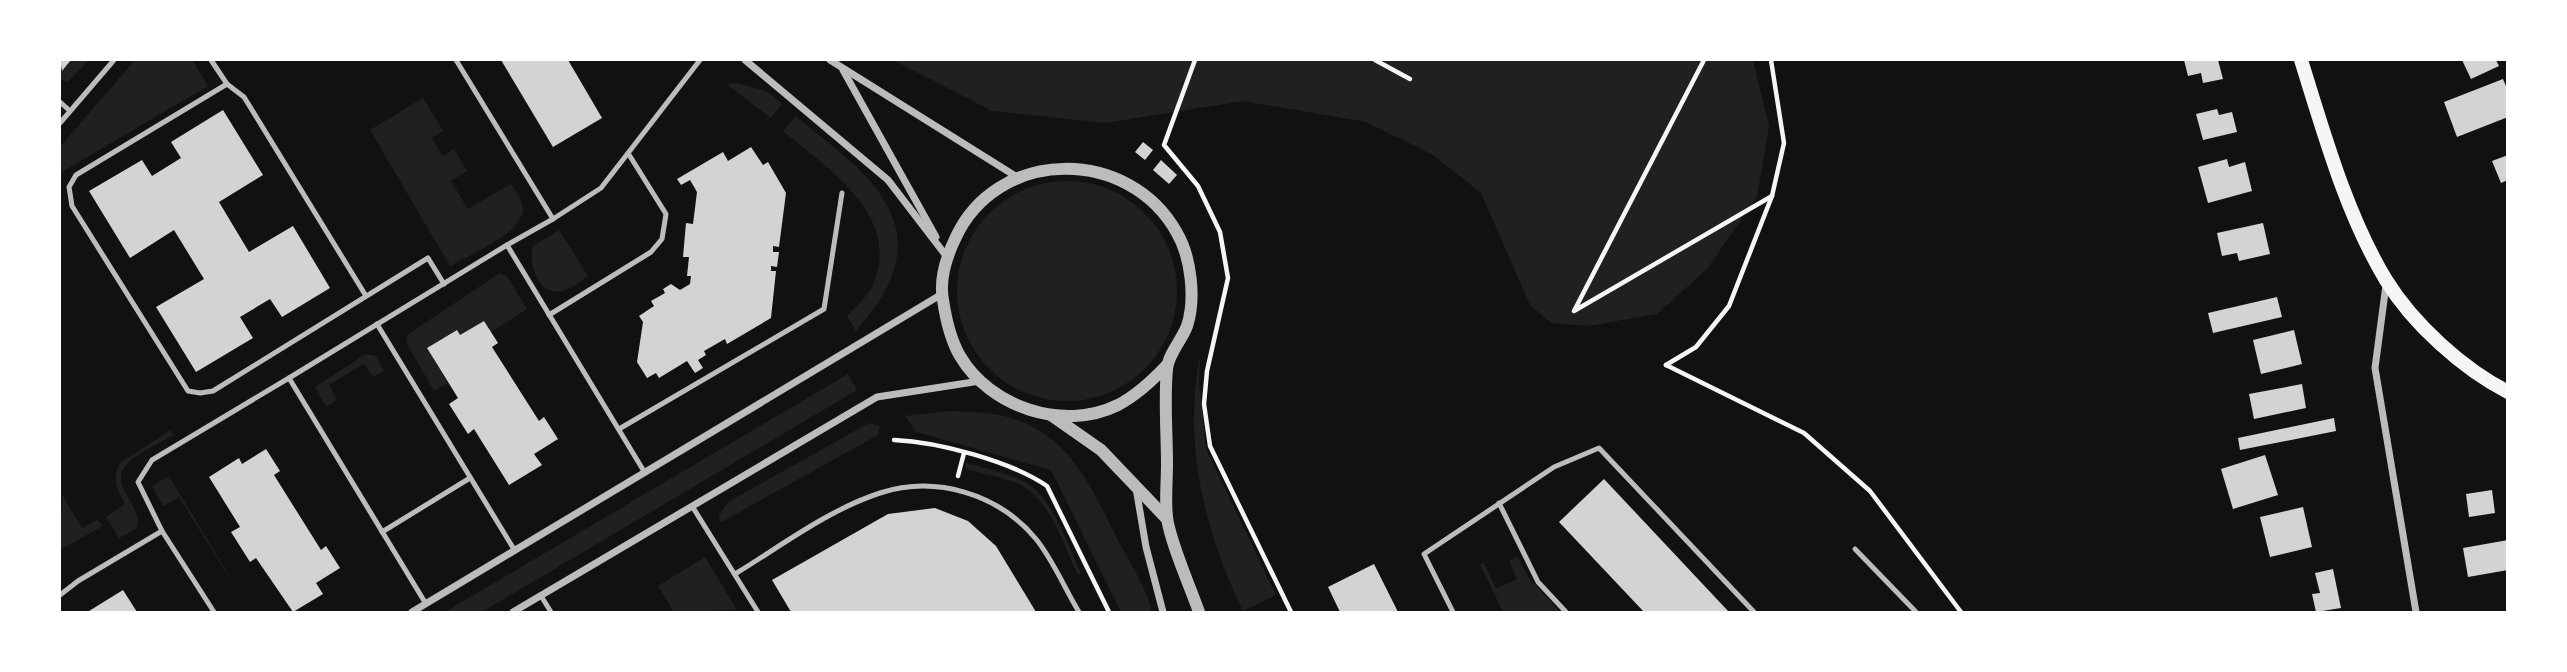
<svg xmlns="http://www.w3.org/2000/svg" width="2567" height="672" viewBox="0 0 2567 672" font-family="Manrope,sans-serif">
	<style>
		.green { fill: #202020 }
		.building { fill: #d3d3d3 }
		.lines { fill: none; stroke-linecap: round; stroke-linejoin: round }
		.path { stroke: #f5f5f5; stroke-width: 4.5 }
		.service { stroke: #bcbcbc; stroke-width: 5 }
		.minor { stroke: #bcbcbc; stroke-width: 7 }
		.tertiary { stroke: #bcbcbc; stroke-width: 12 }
		.secondary { stroke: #f5f5f5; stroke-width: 14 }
	</style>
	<rect width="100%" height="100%" fill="#111"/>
	<g class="green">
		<path d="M 71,60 L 89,60 L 68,82 L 60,80 L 60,69 L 63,71 Z"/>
		<path d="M 135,60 L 192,60 L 208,86 L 60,173 L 60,147 Z"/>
		<path d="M 893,60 L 1753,60 L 1769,126 L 1757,197 L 1707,269 L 1657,314 L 1589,326 L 1551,323 L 1530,305 L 1481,193 L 1433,155 L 1366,122 L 1243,101 L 1105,123 L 992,111 Z"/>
		<path d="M 737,83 L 766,91 L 782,104 L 771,118 L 726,84 Z"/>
		<path d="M 423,98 L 443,131 L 432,138 L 443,156 L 454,149 L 467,171 L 451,181 L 468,209 L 511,184 C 516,192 523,200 523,209 C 522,234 469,255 450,266 L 370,130 Z"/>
		<path d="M 796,116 C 848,161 927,207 887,287 C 880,302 867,317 856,331 L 847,316 C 857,306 869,295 874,282 C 901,215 827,168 783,131 Z"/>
		<circle cx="1067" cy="291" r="110"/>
		<path d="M 559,230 L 588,276 C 580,281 571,289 562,291 C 539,297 527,262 533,246 Z"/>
		<path d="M 500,273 L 507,276 L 527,309 L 491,332 L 484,321 L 460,335 L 456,330 L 427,348 L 448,383 L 434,391 L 407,344 L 407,335 Z"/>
		<path d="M 366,354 L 376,356 L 384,371 L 373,377 L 364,364 L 329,385 L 337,400 L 326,407 L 315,387 Z"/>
		<path d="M 1200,355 L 1199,382 L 1206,449 L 1276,595 L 1243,611 C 1204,530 1183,444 1200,355 Z"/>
		<path d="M 848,374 L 857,390 L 482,612 L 445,612 Z"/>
		<path d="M 950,411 C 968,412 987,412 1004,416 C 1068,431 1091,486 1118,540 C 1129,562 1147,588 1152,612 L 1121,612 L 1051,470 L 916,432 L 905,416 Z"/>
		<path d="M 869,423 L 880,426 L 878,435 L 720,523 L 719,515 L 728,502 Z"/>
		<path d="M 171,430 L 173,435 C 159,444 138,452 127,464 C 106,487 146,505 136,529 L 119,538 L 106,517 L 125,504 C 117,489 111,479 120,463 Z"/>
		<path d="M 966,463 C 984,468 1002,472 1019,479 C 1053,494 1066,542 1081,573 L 1078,575 C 1063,545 1051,500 1019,484 C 1002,477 983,474 966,469 Z"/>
		<path d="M 169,476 L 251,612 L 179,497 L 163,506 L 152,486 Z"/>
		<path d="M 62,495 L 82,528 L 97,520 L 103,526 L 60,550 Z"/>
		<path d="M 705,557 L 737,610 L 674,612 L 658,586 Z"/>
		<path d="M 1517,557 L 1529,578 L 1560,612 L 1503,612 L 1480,564 L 1484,563 L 1496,589 L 1517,579 L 1509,561 Z"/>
	</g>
	<g class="building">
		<path d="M 60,60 L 71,60 L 62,71 Z"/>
		<path d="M 501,60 L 568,60 L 602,118 L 553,147 Z"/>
		<path d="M 2184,60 L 2218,60 L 2223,79 L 2203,83 L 2201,73 L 2188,76 Z"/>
		<path d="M 2462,60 L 2496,60 L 2499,66 L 2471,79 Z"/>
		<path d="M 2503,79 L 2508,91 L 2508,117 L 2457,137 L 2444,102 Z"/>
		<path d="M 2217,109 L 2219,115 L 2232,112 L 2237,132 L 2203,140 L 2196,114 Z"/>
		<path d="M 223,110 L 263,175 L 219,202 L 249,252 L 293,226 L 330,288 L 282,317 L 270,299 L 240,317 L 253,338 L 196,372 L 156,307 L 204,279 L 174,230 L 130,258 L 89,191 L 142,160 L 152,176 L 181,158 L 171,142 Z"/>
		<path d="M 1143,142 L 1153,150 L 1145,160 L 1135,152 Z"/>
		<path d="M 751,147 L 763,165 L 768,162 L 786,193 L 779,247 L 773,246 L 773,252 L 779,252 L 777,267 L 771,266 L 771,271 L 776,271 L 771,318 L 727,344 L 725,339 L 704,351 L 706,355 L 698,360 L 703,368 L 695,373 L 687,361 L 659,378 L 656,373 L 647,378 L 637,362 L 643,322 L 639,316 L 654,306 L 651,301 L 665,293 L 663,289 L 671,284 L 680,290 L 690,284 L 691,276 L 687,276 L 689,257 L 683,257 L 686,223 L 693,224 L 697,192 L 690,180 L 681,185 L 677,179 L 723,152 L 728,161 Z"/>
		<path d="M 2508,155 L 2508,180 L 2501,183 L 2492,161 Z"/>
		<path d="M 2227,159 L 2229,167 L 2245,162 L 2252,191 L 2208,203 L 2198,167 Z"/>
		<path d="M 1161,160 L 1177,175 L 1169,184 L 1153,170 Z"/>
		<path d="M 2263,223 L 2270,254 L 2239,261 L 2237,253 L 2222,256 L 2217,233 Z"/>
		<path d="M 2277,297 L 2282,317 L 2213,333 L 2208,313 Z"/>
		<path d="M 484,321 L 498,343 L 492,347 L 539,421 L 544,417 L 558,439 L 534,454 L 542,465 L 509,485 L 474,429 L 468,434 L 449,404 L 458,398 L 427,348 L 457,330 L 460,335 Z"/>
		<path d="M 2294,330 L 2302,364 L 2261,374 L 2253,340 Z"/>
		<path d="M 2302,384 L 2306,408 L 2254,419 L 2249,394 Z"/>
		<path d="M 2334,418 L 2336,431 L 2240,450 L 2238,438 Z"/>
		<path d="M 266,449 L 280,471 L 274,475 L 321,550 L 326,546 L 340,568 L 316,583 L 323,594 L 293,612 L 256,558 L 250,562 L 231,532 L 240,527 L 209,477 L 239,458 L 242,464 Z"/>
		<path d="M 2265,455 L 2278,495 L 2233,509 L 2221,469 Z"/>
		<path d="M 1604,479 L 1729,612 L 1644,612 L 1559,522 Z"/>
		<path d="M 2492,490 L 2495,513 L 2469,517 L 2466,494 Z"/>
		<path d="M 2303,507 L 2312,547 L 2270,557 L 2260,517 Z"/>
		<path d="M 935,508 L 968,521 L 996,546 L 1036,612 L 791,612 L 772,580 L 888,514 Z"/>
		<path d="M 2508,540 L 2508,570 L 2468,577 L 2463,548 Z"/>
		<path d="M 1374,564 L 1398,612 L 1340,612 L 1328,587 Z"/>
		<path d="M 2333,569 L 2341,608 L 2316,612 L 2312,594 L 2320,593 L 2315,573 Z"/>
		<path d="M 123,590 L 137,612 L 90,612 L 89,611 Z"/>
	</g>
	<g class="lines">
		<g class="path">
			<path d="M 1195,60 L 1164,145 L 1198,186 L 1220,232 L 1228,278 L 1207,371 L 1204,404 L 1210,446 L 1291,612"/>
			<path d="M 1375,60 L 1410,79"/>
			<path d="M 1704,60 L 1574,311 L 1772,196"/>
			<path d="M 1666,365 L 1804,433 L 1870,491 L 1961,612"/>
			<path d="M 1666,365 L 1696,347 L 1729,306 L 1772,196 L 1784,143 L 1771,60"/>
			<path d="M 894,440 C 939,442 1010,461 1047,486 L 1109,612"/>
			<path d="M 958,476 L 964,453"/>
		</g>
		<g class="service">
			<path d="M 211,60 L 227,84"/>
			<path d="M 456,60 L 553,219 L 507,245"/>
			<path d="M 60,102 L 70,111"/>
			<path d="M 60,123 L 114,60"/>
			<path d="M 553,219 L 601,188 L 700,60"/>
			<path d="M 366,296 L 244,97 L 227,84 L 76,175 L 69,187 L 72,206 L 188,391 L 200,393 L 213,391 L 428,258 L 444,284"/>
			<path d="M 549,315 L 651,252 L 662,239 L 666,214 L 628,153"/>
			<path d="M 377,324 L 515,551"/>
			<path d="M 619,429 L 824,309 L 842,193"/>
			<path d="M 1499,503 L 1538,582 L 1566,612"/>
			<path d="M 692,506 L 758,612"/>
			<path d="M 162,531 L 214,612"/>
			<path d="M 382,532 L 470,478"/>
			<path d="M 1855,549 L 1916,612"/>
			<path d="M 735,574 C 781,546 828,510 880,493 C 936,475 999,494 1036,539 C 1053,560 1065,589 1079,612"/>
			<path d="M 60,595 L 78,581 L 162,531 L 138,482 L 152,460 L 289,378"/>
			<path d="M 541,596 L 551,612"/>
			<path d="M 426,604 L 289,378 L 507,245 L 645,473"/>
			<path d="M 1453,612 L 1424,554 L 1554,467 L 1599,448 L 1754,612"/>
		</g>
		<g class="minor">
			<path d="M 745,60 L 888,180 L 947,257"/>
			<path d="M 830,60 L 1017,177"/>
			<path d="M 843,70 L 936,237"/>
			<path d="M 2386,285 L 2375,368 L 2416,612"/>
			<path d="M 1136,488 L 1146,547 L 1163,612"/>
			<path d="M 412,612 L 942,294"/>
			<path d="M 513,612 L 877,397 L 980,381"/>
		</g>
		<g class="tertiary">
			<path d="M 1167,365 C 1152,381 1137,395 1118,405 C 1063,432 990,407 960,356 C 950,339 946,320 943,300 C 939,279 946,258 955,239 C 996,147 1129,146 1177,233 C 1191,257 1196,299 1187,326 C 1182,340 1168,354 1167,369 C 1164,400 1167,433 1167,464 C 1167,482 1165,500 1167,517 C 1169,539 1191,589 1199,612"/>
			<path d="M 1051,415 L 1101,450 L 1167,519"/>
		</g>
		<path class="secondary" d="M 2301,60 C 2324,133 2346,214 2386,280 C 2413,324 2463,369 2508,392"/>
	</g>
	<rect width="2567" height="672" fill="none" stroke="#ffffff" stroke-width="122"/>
</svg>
